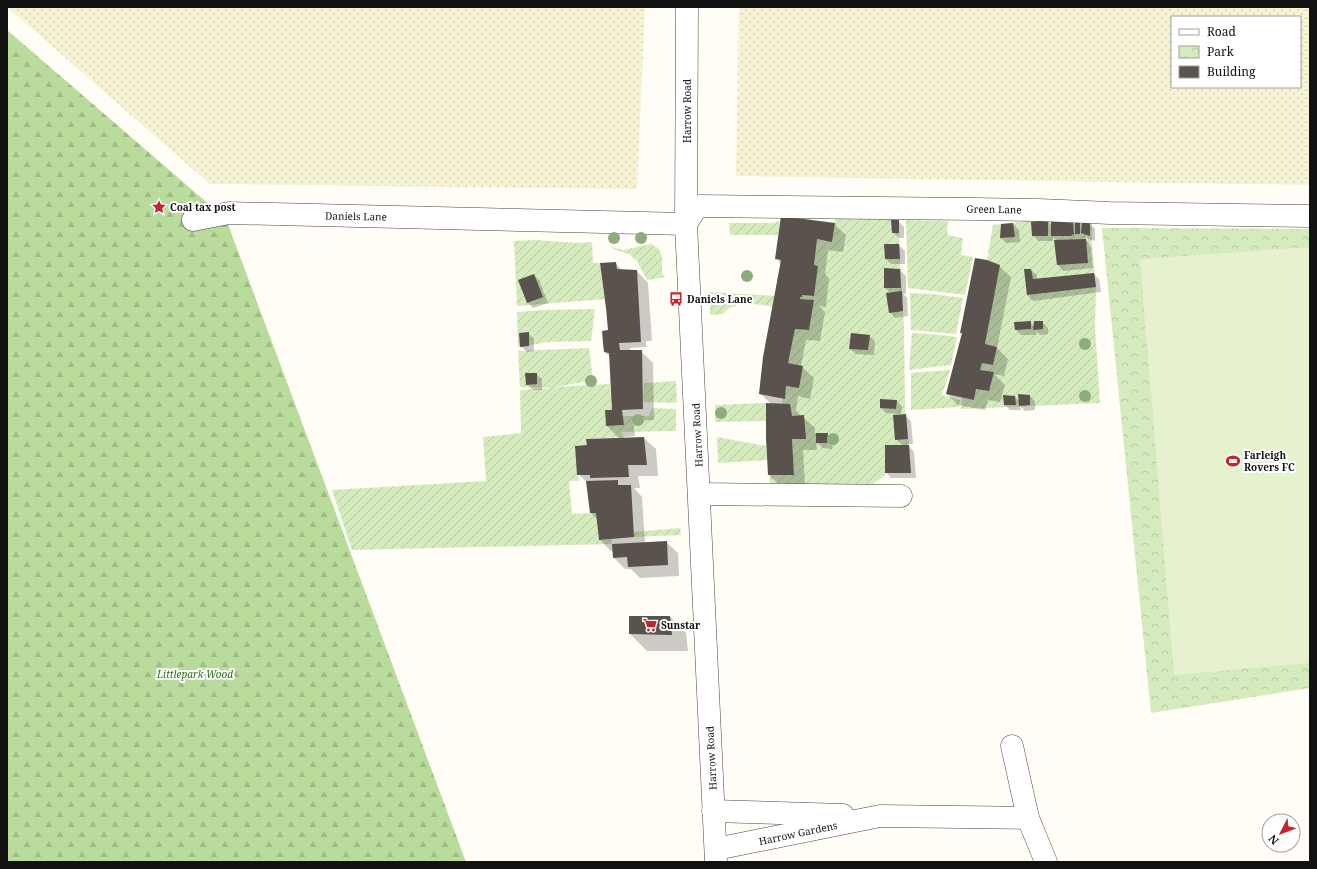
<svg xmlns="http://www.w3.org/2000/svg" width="1317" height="869" viewBox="0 0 1317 869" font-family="'Noto Serif',serif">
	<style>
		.farmland { fill: url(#farmland-dots); fill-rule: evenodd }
		.forest { fill: url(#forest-firs) }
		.park { fill: url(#park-crowns) }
		.garden { fill: url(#garden-furrows) }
		.pitch { fill: #e6f2cf }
		.shadow { fill: #0003 }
		.building { fill: #5a524d }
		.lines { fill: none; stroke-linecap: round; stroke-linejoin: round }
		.minor-casing { stroke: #444; stroke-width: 23 }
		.minor { stroke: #fff; stroke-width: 22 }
		.tree { fill: #8dad7f }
		.labels { text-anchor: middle; stroke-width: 4; stroke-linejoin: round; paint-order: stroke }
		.street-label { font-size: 10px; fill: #111; stroke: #fff }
		.poi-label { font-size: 10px; font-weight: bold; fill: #111; stroke: #fff; text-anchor: start }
		.park-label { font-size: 10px; font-style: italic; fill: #2f6b1f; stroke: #fff }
	</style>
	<defs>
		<pattern id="farmland-dots" width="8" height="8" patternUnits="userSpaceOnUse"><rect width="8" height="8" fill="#f6f3d4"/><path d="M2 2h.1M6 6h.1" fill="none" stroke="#d2cfb5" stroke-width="1.8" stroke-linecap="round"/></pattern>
		<pattern id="forest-firs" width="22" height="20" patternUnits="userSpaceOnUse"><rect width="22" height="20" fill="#b9dc9c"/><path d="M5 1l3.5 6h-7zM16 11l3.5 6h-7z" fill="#9ebc85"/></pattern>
		<pattern id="park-crowns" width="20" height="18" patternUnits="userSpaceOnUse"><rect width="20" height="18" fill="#d5ebbd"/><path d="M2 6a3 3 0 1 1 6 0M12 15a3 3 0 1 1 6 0" fill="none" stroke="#b6c8a1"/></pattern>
		<pattern id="garden-furrows" width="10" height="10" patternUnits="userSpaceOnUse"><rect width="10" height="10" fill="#d5ebbd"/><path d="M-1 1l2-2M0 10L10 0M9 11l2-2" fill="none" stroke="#b6c8a1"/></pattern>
	</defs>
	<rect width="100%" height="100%" fill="#fffdf5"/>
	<g class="farmland">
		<path d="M 7,7 L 645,7 L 637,189 L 210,184 Z"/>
		<path d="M 739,7 L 1310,7 L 1310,185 L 736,176 ZM 1172,17 L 1300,17 L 1300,87 L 1172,87 Z"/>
	</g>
	<path class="forest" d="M 7,30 L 226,219 L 466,862 L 7,862 Z"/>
	<path class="park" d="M 1102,228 L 1310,229 L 1310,688 L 1151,713 Z"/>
	<g class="garden">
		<path d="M 834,218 L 898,219 L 904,329 L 905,410 L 909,445 L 885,445 L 885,475 L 872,485 L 770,486 L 770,475 L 794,475 L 790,404 L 782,404 L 783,398 L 785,398 L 786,386 L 799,388 L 803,366 L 788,363 L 795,329 L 809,330 L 814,300 L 800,299 L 800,297 L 802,297 L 802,295 L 814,296 L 818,266 L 814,265 L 817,239 L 832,241 L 835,223 Z"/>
		<path d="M 906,220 L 948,221 L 947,235 L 963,238 L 961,255 L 973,257 L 965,295 L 908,288 Z"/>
		<path d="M 780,221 L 778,235 L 730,235 L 729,223 L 773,223 Z"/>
		<path d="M 1028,221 L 1089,222 L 1092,223 L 1092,245 L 1096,287 L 1095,327 L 1100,403 L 961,409 L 962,397 L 974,400 L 976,389 L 989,391 L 994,373 L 980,370 L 982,363 L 993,365 L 997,347 L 985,344 L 993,298 L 987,260 L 993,225 Z"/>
		<path d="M 536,240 L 577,243 L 592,242 L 593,263 L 600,263 L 605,299 L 517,306 L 514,241 Z"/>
		<path d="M 651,244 L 658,248 L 662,256 L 662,275 L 666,277 L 647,280 L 637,261 L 629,254 L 613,249 L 612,247 L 623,250 Z"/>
		<path d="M 710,292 L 775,296 L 773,307 C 755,304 736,299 723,314 L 710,315 Z"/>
		<path d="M 910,293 L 932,294 L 963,298 L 956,334 L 911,330 Z"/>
		<path d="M 595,309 L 591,341 L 549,342 L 518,347 L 517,312 L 544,310 Z"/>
		<path d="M 912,333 L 931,334 L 957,337 L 951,365 L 909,370 Z"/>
		<path d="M 589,348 L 593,380 L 556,387 L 610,384 L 612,410 L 605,411 L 606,426 L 623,425 L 623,416 L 649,416 L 652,408 L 676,409 L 676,431 L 622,432 L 623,437 L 587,439 L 587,445 L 575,446 L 579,481 L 569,481 L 572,514 L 596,513 L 599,540 L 612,539 L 612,544 L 352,550 L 332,490 L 486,481 L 483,437 L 521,433 L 520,390 L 553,388 L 520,387 L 518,351 Z"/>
		<path d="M 950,370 L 942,395 L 960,400 L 959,407 L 911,410 L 911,373 Z"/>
		<path d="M 676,381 L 677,403 L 643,402 L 644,383 Z"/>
		<path d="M 766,403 L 766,421 L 715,422 L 715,405 Z"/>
		<path d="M 717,437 L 766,446 L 767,460 L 718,463 Z"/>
		<path d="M 680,528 L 681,535 L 634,537 L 634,532 Z"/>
	</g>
	<path class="pitch" d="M 1310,247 L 1310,663 L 1174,675 L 1140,259 Z"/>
	<g class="shadow">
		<path d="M 898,221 L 904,227 L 904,238 L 899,238 L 893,232 Z"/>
		<path d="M 1048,221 L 1052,226 L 1073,222 L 1076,226 L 1076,223 L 1080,223 L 1083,225 L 1089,223 L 1095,229 L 1095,241 L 1088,239 L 1086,236 L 1086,240 L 1091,246 L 1093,268 L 1063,271 L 1058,265 L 1055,241 L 1057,241 L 1053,237 L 1053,241 L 1038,241 L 1033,235 Z"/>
		<path d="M 834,224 L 846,235 L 843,252 L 828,250 L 825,274 L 829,278 L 826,307 L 819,306 L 825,312 L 820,341 L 806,340 L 801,366 L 814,378 L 810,399 L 798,396 L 796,411 L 815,428 L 815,433 L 827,434 L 833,440 L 832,449 L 823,448 L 816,442 L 817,450 L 803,450 L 805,486 L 780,486 L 769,475 L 771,404 L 760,393 L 781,264 L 776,258 Z"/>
		<path d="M 1013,224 L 1019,230 L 1020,242 L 1006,243 L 1001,238 Z"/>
		<path d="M 899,245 L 905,251 L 905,264 L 891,264 L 886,259 Z"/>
		<path d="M 615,263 L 623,271 L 637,271 L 648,283 L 652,341 L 646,341 L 646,347 L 630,348 L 630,351 L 641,351 L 653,363 L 654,420 L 633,421 L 635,436 L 624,437 L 624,438 L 644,438 L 656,449 L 658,476 L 638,476 L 640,488 L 634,488 L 642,497 L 645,543 L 666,542 L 678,553 L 679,576 L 640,578 L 631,569 L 625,569 L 614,558 L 613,551 L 611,551 L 600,540 L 598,520 L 591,513 L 588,483 L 578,474 L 620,439 L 607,426 L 613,411 L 611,358 L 605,352 L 609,331 Z"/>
		<path d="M 999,266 L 1011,277 L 997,348 L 1008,359 L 1004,376 L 994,374 L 1005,385 L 1000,402 L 988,400 L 985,410 L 958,405 L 947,394 L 963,335 L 961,333 Z"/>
		<path d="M 900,270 L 906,276 L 906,294 L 903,293 L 907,298 L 908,316 L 895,318 L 890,312 L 891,293 L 885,288 Z"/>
		<path d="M 1025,270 L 1031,270 L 1037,275 L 1037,279 L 1094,274 L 1099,279 L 1101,292 L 1033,301 L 1027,295 Z"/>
		<path d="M 534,275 L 539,280 L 548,303 L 533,308 L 528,303 L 519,281 Z"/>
		<path d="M 1030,322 L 1034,326 L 1042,322 L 1048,328 L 1048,334 L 1040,335 L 1036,331 L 1036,335 L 1021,335 L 1016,330 Z"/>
		<path d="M 528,333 L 534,339 L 534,351 L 527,352 L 521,346 Z"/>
		<path d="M 869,336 L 875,341 L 874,355 L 856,354 L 850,349 Z"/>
		<path d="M 536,374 L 542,379 L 542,390 L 533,390 L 527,384 Z"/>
		<path d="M 1030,396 L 1035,401 L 1035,410 L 1025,411 L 1020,406 L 1021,410 L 1010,410 L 1005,405 L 1015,397 L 1020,402 Z"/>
		<path d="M 896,401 L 902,406 L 901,414 L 886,413 L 881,408 Z"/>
		<path d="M 905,415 L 911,421 L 913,444 L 907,444 L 914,452 L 916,478 L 891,478 L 886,472 L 903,446 L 896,439 Z"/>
		<path d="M 670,617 L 686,633 L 688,651 L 647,651 L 630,634 Z"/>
	</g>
	<g class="building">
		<path d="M 781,216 L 835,223 L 832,242 L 817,239 L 814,265 L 818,266 L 814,296 L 802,295 L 802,297 L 800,297 L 800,299 L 814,300 L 809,330 L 795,329 L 788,363 L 803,366 L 799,388 L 786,386 L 785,399 L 759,394 L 763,357 L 781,260 L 775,259 Z"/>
		<path d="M 891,220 L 899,220 L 899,233 L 892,233 Z"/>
		<path d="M 1048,220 L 1048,236 L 1032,236 L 1031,222 Z"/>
		<path d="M 1051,221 L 1073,221 L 1074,234 L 1071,236 L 1051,236 Z"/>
		<path d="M 1082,221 L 1090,222 L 1090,236 L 1081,233 Z"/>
		<rect x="1075" y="222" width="5" height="12"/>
		<path d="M 1013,223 L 1015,237 L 1000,238 L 1001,224 Z"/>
		<path d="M 1086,239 L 1088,263 L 1057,265 L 1054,240 Z"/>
		<path d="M 884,244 L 899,244 L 900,259 L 885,259 Z"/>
		<path d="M 975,258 L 987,260 L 1000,265 L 985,344 L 997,347 L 993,365 L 982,363 L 980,370 L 994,372 L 989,391 L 976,389 L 974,400 L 946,394 L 962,333 L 960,333 Z"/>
		<path d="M 616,262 L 617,269 L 637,270 L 641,342 L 619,343 L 620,350 L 642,350 L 643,409 L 622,410 L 624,425 L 606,426 L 605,410 L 612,410 L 609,353 L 604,352 L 603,343 L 602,331 L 608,330 L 606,308 L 600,263 Z"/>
		<path d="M 884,268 L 900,269 L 901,288 L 884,288 Z"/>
		<path d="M 1024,269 L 1031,269 L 1033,279 L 1094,273 L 1096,287 L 1027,295 Z"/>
		<path d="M 534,274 L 543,297 L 527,303 L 518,280 Z"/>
		<path d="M 902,291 L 903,311 L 889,313 L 886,293 Z"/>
		<path d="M 1031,321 L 1031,329 L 1015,330 L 1014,322 Z"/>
		<path d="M 1034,321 L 1043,321 L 1043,329 L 1033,330 Z"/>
		<path d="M 529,332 L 529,346 L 520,347 L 519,333 Z"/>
		<path d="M 851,333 L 870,335 L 868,350 L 849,349 Z"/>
		<path d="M 525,373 L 537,373 L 537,384 L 526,385 Z"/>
		<path d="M 1018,394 L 1030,395 L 1030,405 L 1019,406 Z"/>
		<path d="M 1003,395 L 1015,396 L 1016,405 L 1004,405 Z"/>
		<path d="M 880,399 L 897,400 L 896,409 L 880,408 Z"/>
		<path d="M 766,403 L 790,404 L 792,416 L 804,415 L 806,439 L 792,439 L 794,475 L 768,475 L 766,438 Z"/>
		<path d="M 906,414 L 908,439 L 895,440 L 893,415 Z"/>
		<path d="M 816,433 L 828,433 L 827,443 L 816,443 Z"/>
		<path d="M 644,437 L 647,465 L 628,465 L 629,477 L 590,478 L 590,475 L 577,475 L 575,446 L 587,445 L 586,439 Z"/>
		<path d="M 885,445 L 909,445 L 911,473 L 885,473 Z"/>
		<path d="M 618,480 L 618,485 L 631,485 L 634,537 L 599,540 L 596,513 L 590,513 L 586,481 Z"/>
		<path d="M 667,541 L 668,565 L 628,567 L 627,557 L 613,558 L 612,544 Z"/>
		<path d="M 629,616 L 670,616 L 672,635 L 629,634 Z"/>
	</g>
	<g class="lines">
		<defs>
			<g id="minor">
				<path d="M 687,7 L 686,224 L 716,862"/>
				<path d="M 193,220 L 229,213 L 686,224"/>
				<path d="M 686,224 L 695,210 L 700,206 L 975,209 L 1039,210 L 1110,213 L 1310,216"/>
				<path d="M 700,494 L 901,496"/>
				<path d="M 1012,746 L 1028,818 L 1046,862"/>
				<path d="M 713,811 L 843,815"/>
				<path d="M 716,849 L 880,816 L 1028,818"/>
			</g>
		</defs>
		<use href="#minor" class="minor-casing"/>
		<use href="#minor" class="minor"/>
	</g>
	<g class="tree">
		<circle cx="614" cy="238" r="6"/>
		<circle cx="641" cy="238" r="6"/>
		<circle cx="747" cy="276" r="6"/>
		<circle cx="1085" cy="344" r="6"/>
		<circle cx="591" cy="381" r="6"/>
		<circle cx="1085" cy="396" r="6"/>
		<circle cx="721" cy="413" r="6"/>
		<circle cx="638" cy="420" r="6"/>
		<circle cx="833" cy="439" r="6"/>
	</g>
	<defs>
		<symbol id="sight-bare" viewBox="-9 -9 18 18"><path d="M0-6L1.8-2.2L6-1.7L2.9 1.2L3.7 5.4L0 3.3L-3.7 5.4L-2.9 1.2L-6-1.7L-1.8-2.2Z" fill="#c4262e" stroke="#fff" stroke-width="2.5" paint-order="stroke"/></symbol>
		<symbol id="bus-bare" viewBox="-9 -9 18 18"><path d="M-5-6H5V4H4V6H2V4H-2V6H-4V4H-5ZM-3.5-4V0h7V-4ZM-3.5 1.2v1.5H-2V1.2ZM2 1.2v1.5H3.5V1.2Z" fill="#c4262e" stroke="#fff" stroke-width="2.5" paint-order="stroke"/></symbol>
		<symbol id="stadium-bare" viewBox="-9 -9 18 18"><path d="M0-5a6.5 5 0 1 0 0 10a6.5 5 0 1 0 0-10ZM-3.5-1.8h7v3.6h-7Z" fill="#c4262e" stroke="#fff" stroke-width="2.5" paint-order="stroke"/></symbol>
		<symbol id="supermarket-bare" viewBox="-9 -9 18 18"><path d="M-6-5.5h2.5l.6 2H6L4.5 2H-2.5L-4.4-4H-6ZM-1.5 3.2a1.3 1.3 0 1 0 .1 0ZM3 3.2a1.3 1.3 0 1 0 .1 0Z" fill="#c4262e" stroke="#fff" stroke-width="2.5" paint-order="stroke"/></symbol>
	</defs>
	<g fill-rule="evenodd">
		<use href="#sight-bare" x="149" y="197" width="20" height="20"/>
		<use href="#bus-bare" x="666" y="289" width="20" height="20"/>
		<use href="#stadium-bare" x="1223" y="451" width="20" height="20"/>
		<use href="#supermarket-bare" x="640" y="615" width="20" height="20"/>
	</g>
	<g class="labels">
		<g class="street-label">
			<text transform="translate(687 111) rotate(-90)" y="4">Harrow Road</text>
			<text transform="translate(994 209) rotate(1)" y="4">Green Lane</text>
			<text transform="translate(356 216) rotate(1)" y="4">Daniels Lane</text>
			<text transform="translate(697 435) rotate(-93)" y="4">Harrow Road</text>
			<text transform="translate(711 758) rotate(-93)" y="4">Harrow Road</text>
			<text transform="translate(798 833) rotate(-12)" y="4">Harrow Gardens</text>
		</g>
		<g class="poi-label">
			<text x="170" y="211">Coal tax post</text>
			<text x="687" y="303">Daniels Lane</text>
			<text x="1244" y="459">Farleigh<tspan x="1244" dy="12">Rovers FC</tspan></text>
			<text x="661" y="629">Sunstar</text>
		</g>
		<g class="park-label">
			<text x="195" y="678">Littlepark Wood</text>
		</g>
	</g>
	<rect width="1317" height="869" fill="none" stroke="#111111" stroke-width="16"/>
	<rect x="1171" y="16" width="130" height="72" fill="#ffffff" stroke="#a0a0a0"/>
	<rect x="1179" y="29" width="20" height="6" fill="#ffffff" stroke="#a0a0a0"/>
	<text x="1207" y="36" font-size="12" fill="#111111">Road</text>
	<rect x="1179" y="46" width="20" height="12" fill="url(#park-crowns)" stroke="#a0a0a0"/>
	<text x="1207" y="56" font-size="12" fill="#111111">Park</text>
	<rect x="1179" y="66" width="20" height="12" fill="#5a524d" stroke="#a0a0a0"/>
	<text x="1207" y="76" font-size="12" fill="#111111">Building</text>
	<g transform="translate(1281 833) rotate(228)"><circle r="19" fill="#ffffff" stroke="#a0a0a0"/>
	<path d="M0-3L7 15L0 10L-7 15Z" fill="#c4262e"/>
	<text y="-6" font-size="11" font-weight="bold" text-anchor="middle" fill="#111111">N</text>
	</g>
</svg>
